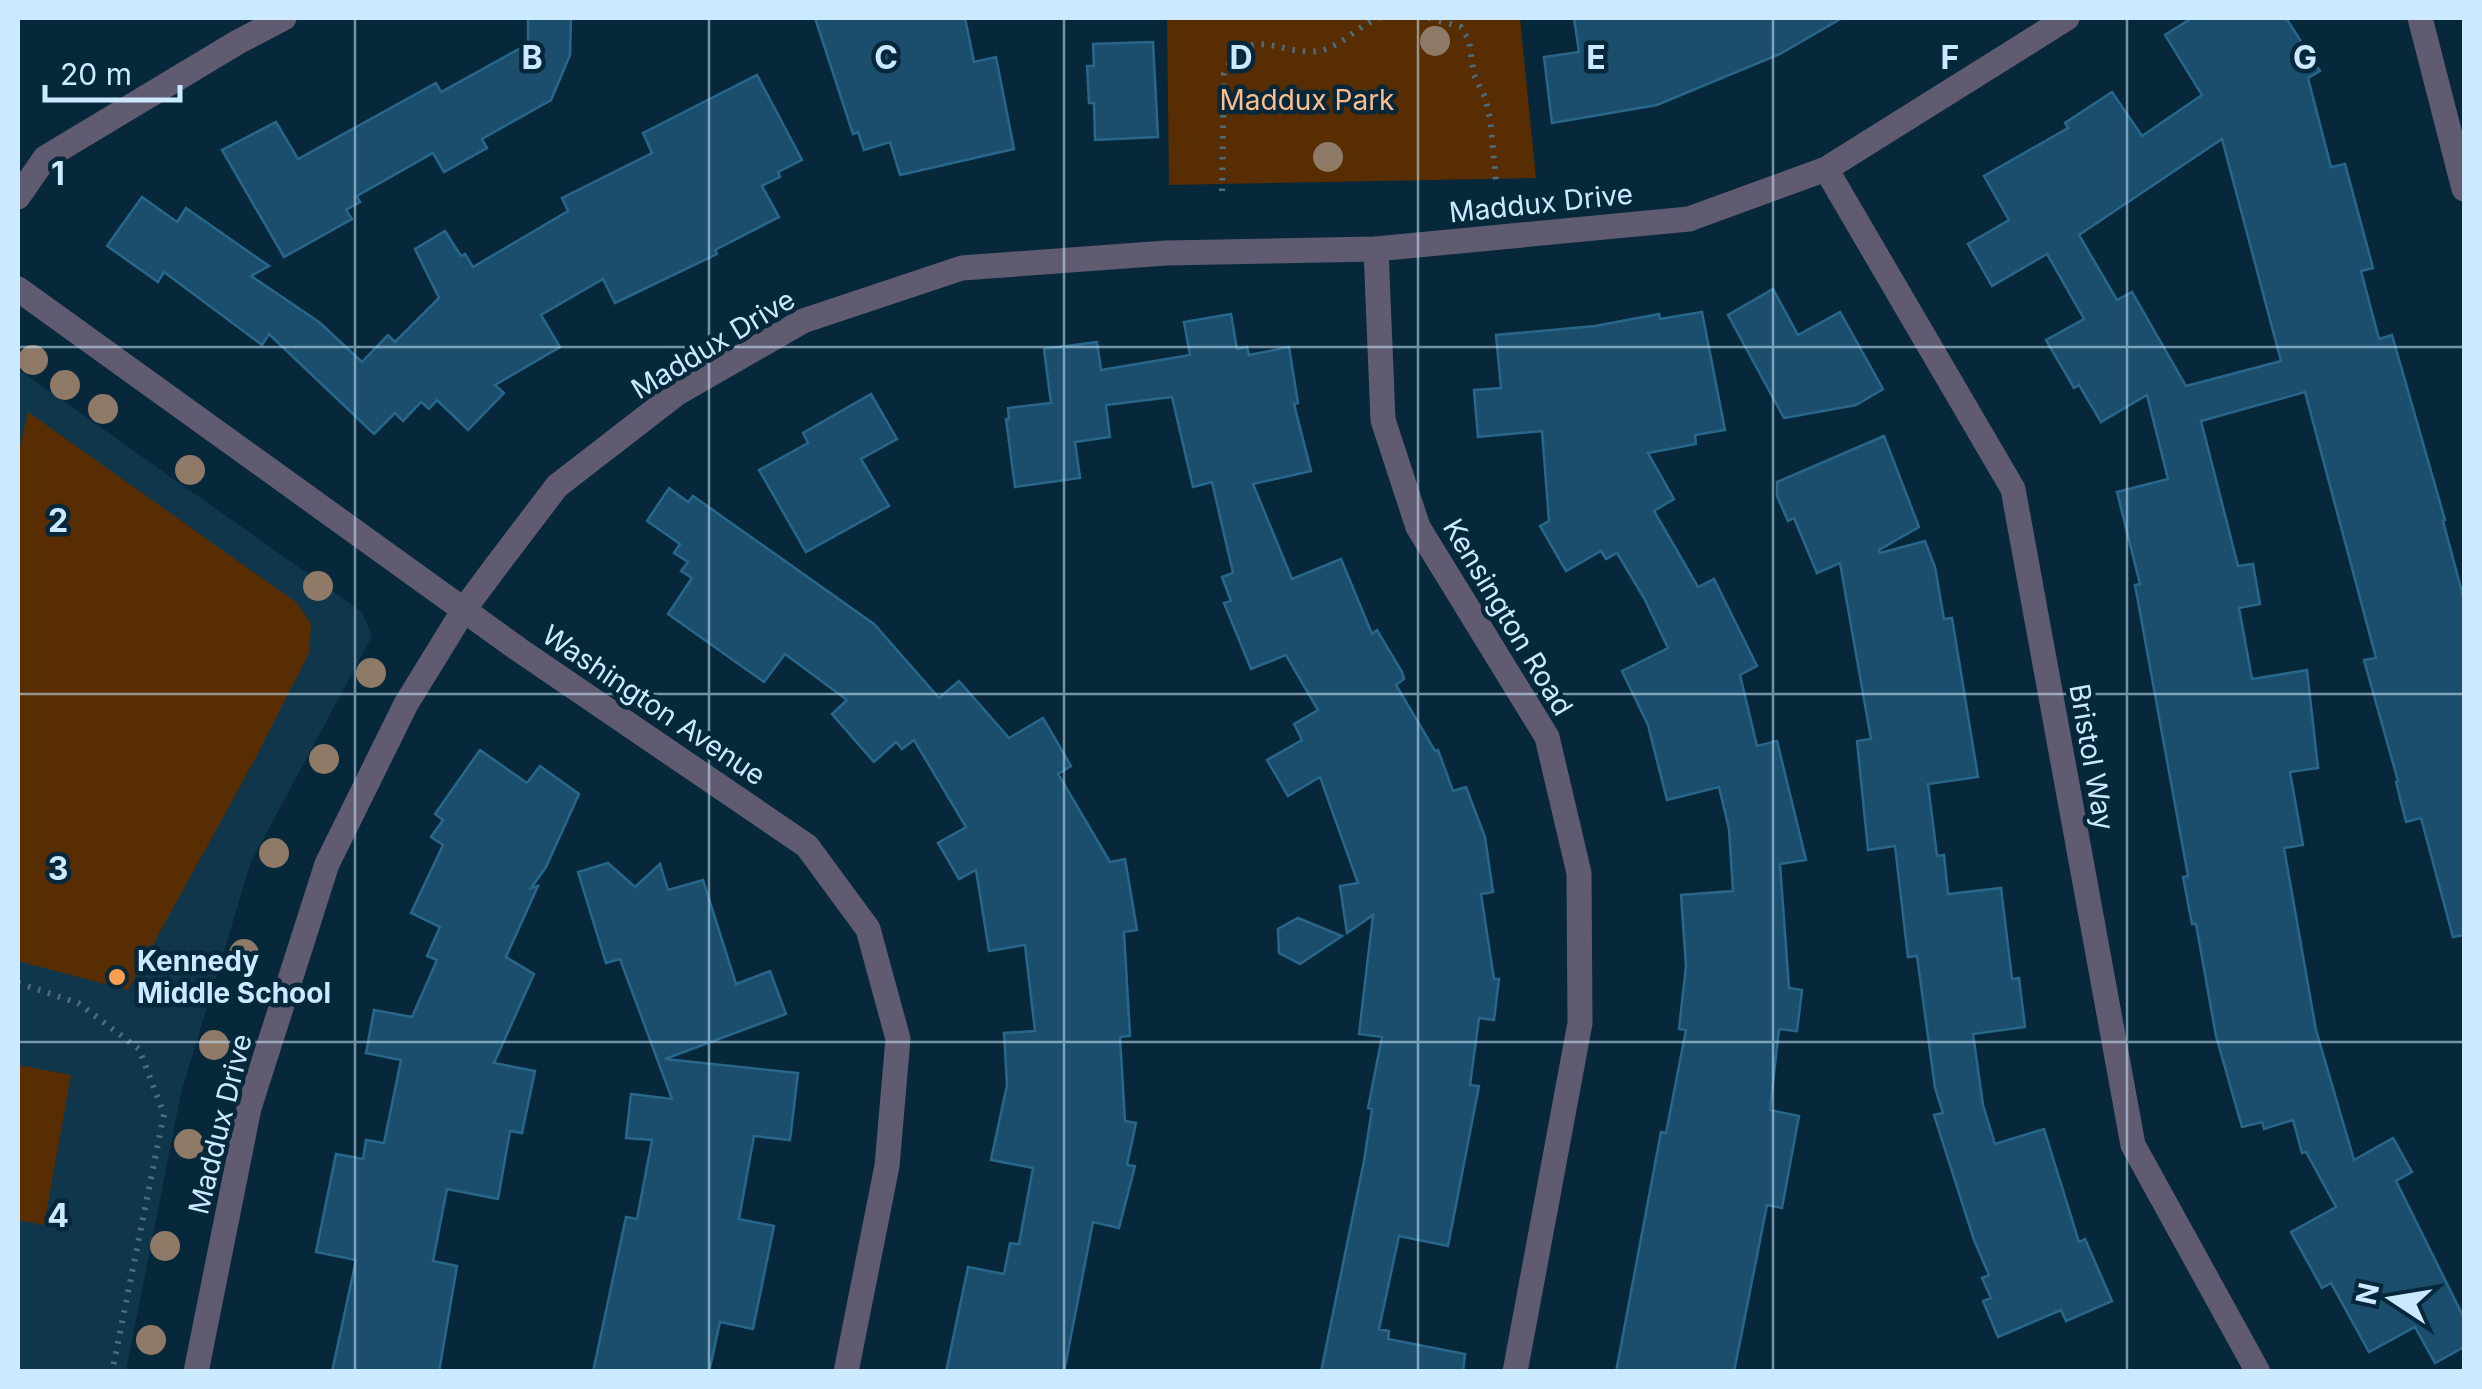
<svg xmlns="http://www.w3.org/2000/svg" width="2482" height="1389" viewBox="0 0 2482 1389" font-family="Inter,sans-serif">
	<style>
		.built { fill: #0f364b }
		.green { fill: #582d01 }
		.building { fill: #1a4e6c; stroke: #28668a; stroke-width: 2.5; fill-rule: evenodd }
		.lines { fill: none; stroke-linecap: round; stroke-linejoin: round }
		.path { stroke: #4c6c80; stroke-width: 6; stroke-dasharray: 2.5 8; stroke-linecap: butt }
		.street { stroke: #615b72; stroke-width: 25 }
		.tree { fill: #8f7a68 }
		.grid { fill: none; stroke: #cceaff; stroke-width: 2.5; stroke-opacity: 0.55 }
		.poi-dot { fill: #fb9e51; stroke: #07283b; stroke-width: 4 }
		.labels { text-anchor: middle; stroke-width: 9; stroke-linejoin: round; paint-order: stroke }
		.park-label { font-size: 28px; fill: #febd8d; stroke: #07283b }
		.street-label { font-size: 28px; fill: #cceaff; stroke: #07283b }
		.poi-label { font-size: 28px; font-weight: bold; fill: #cceaff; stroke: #07283b; text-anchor: start }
		.grid-label { font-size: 32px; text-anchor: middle; font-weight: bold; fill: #cceaff; stroke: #07283b; stroke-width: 9; stroke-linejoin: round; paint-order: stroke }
	</style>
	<rect width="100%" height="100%" fill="#07283b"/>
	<path class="built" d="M 18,369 L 362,612 L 372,636 L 251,862 L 181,1093 L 126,1371 L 18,1371 Z"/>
	<g class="green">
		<path d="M 1167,18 L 1520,18 L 1536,178 L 1169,185 Z"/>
		<path d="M 28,412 L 297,603 L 311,624 L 309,653 L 255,759 L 128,990 L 18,961 L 18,454 Z"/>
		<path d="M 18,1065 L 71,1075 L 44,1225 L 18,1220 Z"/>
	</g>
	<g class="building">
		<path d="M 528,18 L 571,18 L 570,55 L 551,100 L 482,139 L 487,148 L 444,172 L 433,153 L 357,196 L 360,202 L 346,210 L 352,219 L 284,257 L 222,150 L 276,122 L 298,159 L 436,83 L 441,92 L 528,44 Z"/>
		<path d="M 815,18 L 965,18 L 974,62 L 996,57 L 1014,149 L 900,175 L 890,142 L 864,150 L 858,132 L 853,134 Z"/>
		<path d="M 1574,18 L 1842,18 L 1780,54 L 1657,105 L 1552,123 L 1544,57 L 1579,52 Z"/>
		<path d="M 2192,18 L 2286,18 L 2320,71 L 2308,78 L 2331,167 L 2345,164 L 2373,268 L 2361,271 L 2379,339 L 2392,335 L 2445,520 L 2443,521 L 2464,600 L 2464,935 L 2453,937 L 2421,818 L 2406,822 L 2396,782 L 2398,781 L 2364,660 L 2376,658 L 2305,392 L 2201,421 L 2238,566 L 2253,564 L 2260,604 L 2239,608 L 2252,679 L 2307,670 L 2318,768 L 2290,772 L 2303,845 L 2284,848 L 2316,1030 L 2354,1160 L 2393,1138 L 2412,1172 L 2396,1181 L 2464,1318 L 2464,1347 L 2435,1363 L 2415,1327 L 2369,1352 L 2331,1283 L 2322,1288 L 2291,1232 L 2336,1207 L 2306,1152 L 2302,1153 L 2293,1120 L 2264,1129 L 2262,1122 L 2242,1127 L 2216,1036 L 2196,924 L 2192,924 L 2183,877 L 2188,876 L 2135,585 L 2140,584 L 2117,492 L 2168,479 L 2147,395 L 2101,422 L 2079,385 L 2074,388 L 2046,340 L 2084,319 L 2047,254 L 1992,286 L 1968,244 L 2009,220 L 1984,176 L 2068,128 L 2065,123 L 2112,92 L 2142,136 L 2202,95 L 2165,35 ZM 2222,139 L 2281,361 L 2186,386 L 2132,292 L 2117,300 L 2079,235 Z"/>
		<path d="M 1153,42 L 1158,137 L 1095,140 L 1094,103 L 1089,103 L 1087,66 L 1094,66 L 1093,44 Z"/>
		<path d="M 757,75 L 802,160 L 778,172 L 780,177 L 762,186 L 779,217 L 715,250 L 717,254 L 615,303 L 603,279 L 541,315 L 560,347 L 495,385 L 504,393 L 468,430 L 437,400 L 429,409 L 421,402 L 403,421 L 395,413 L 374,434 L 269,334 L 262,345 L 164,272 L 158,282 L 107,246 L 142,197 L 177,222 L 186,208 L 269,266 L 251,276 L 319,322 L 362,362 L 388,335 L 395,342 L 439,298 L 415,249 L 445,231 L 461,256 L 465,254 L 473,267 L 568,211 L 562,198 L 652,153 L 643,133 Z"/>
		<path d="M 1773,289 L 1798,335 L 1840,312 L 1883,389 L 1856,405 L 1784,418 L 1728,315 Z"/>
		<path d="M 1702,312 L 1725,430 L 1695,435 L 1696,444 L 1648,453 L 1674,499 L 1654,511 L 1698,587 L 1714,579 L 1757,666 L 1740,675 L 1757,746 L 1777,741 L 1806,860 L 1780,864 L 1789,988 L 1802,990 L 1797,1031 L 1779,1029 L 1770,1110 L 1799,1116 L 1782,1208 L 1767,1205 L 1734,1372 L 1616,1372 L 1661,1132 L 1666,1133 L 1686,1030 L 1679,1029 L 1686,966 L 1681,895 L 1733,891 L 1729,829 L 1719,787 L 1667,800 L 1648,725 L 1622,671 L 1668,648 L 1644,598 L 1617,553 L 1606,559 L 1601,551 L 1566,571 L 1540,526 L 1549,521 L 1542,431 L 1478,437 L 1474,390 L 1501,388 L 1496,335 L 1595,326 L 1659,314 L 1660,319 Z"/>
		<path d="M 1231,314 L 1237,349 L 1247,347 L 1249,355 L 1289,347 L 1298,403 L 1294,404 L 1311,471 L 1253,484 L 1292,579 L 1341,559 L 1372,634 L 1377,630 L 1402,672 L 1404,679 L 1396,685 L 1435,751 L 1438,750 L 1453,791 L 1466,787 L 1485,837 L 1493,892 L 1481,894 L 1494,979 L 1499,979 L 1494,1020 L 1479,1018 L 1470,1085 L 1479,1086 L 1448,1246 L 1399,1236 L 1379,1329 L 1389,1331 L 1388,1339 L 1465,1354 L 1463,1372 L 1321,1372 L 1364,1161 L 1372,1109 L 1368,1108 L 1382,1037 L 1359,1034 L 1373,915 L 1347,933 L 1340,886 L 1358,883 L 1320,777 L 1288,796 L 1267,760 L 1302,740 L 1294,724 L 1318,710 L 1286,655 L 1251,669 L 1224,603 L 1231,601 L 1222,577 L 1233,573 L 1212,482 L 1193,487 L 1172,397 L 1106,405 L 1110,437 L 1075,442 L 1080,478 L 1015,487 L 1006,419 L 1009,419 L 1008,408 L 1051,403 L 1044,349 L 1097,342 L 1101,370 L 1190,355 L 1184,322 Z"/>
		<path d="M 871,394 L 897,439 L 861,459 L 889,506 L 806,552 L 759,470 L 808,443 L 803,433 Z"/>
		<path d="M 1884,436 L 1919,527 L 1879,550 L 1880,553 L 1925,541 L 1935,567 L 1944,619 L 1952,618 L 1978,777 L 1928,784 L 1937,856 L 1944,855 L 1948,894 L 2001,888 L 2012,979 L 2019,978 L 2025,1027 L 1973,1034 L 1983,1105 L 1995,1144 L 2044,1129 L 2079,1242 L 2085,1239 L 2112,1301 L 2066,1321 L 2061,1310 L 1998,1337 L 1983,1301 L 1991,1298 L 1982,1278 L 1989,1275 L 1974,1240 L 1934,1115 L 1943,1113 L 1935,1088 L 1917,956 L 1908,957 L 1895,846 L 1868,850 L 1857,741 L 1871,739 L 1840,563 L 1817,573 L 1794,518 L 1788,521 L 1777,496 L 1777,482 Z"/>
		<path d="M 669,488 L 688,502 L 693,496 L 874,624 L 939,698 L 959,681 L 1009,738 L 1043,718 L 1071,766 L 1058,774 L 1110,862 L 1125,859 L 1137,930 L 1124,932 L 1130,1036 L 1120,1037 L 1125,1121 L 1136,1123 L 1127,1165 L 1135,1166 L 1119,1228 L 1093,1222 L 1064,1372 L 946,1372 L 968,1267 L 1004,1274 L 1010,1243 L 1019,1244 L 1033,1168 L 991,1160 L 1007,1085 L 1004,1033 L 1035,1031 L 1025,945 L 989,951 L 976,870 L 959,879 L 938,843 L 966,827 L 914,740 L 902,749 L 896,742 L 874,762 L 832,714 L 847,700 L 785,654 L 764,682 L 668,614 L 692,578 L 681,571 L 688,562 L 674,553 L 680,544 L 647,521 Z"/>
		<path d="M 480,750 L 527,783 L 540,766 L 579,794 L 546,867 L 531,888 L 538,886 L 506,957 L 534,974 L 494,1063 L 535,1071 L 522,1133 L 510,1131 L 498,1199 L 447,1189 L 433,1261 L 457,1266 L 439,1372 L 332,1372 L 356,1260 L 316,1252 L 336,1154 L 363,1159 L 366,1140 L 384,1143 L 401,1060 L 366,1053 L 374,1010 L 412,1017 L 437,960 L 427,956 L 440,927 L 411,913 L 443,845 L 431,837 L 443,820 L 435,814 Z"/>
		<path d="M 608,863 L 635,887 L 660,864 L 668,890 L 703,880 L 736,984 L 770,971 L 786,1014 L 665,1059 L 798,1073 L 790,1140 L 754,1136 L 739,1219 L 774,1226 L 753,1329 L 720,1322 L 709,1372 L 593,1372 L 626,1217 L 637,1219 L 652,1140 L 626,1138 L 631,1094 L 672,1099 L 620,959 L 606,963 L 578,872 Z"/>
		<path d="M 1298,918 L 1342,936 L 1300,964 L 1279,953 L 1278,929 Z"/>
	</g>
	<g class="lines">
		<g class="path">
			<path d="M 1429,18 L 1461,27 L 1469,40 L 1474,75 L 1485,97 L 1490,118 L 1496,181"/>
			<path d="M 1222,191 L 1224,74 C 1251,18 1282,60 1323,50 C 1344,44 1359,25 1379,18"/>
			<path d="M 18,983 L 78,1003 L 139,1049 L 164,1114 L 112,1372"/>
		</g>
		<g class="street">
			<path d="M 2420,18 L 2464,189"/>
			<path d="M 1826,169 L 2013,489 L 2133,1145 L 2258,1372"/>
			<path d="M 18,197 L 45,158 L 238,42 L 284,18"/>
			<path d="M 1376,249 L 1383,420 L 1418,527 L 1547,737 L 1579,873 L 1580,1023 L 1515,1372"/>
			<path d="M 18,289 L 518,649 L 807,846 L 868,929 L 898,1039 L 887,1166 L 846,1372"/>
			<path d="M 196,1372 L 249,1108 L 327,864 L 406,704 L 465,608 L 497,565 L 557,486 L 676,394 L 803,321 L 962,268 L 1166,253 L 1376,249 L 1689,219 L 1826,169 L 2067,18"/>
		</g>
	</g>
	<g class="tree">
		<circle cx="1435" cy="41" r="15"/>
		<circle cx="1328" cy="157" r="15"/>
		<circle cx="33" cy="360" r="15"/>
		<circle cx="65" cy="385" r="15"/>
		<circle cx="103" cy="409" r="15"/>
		<circle cx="190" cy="470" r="15"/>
		<circle cx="318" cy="586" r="15"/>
		<circle cx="371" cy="673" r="15"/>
		<circle cx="324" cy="759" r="15"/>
		<circle cx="274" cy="853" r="15"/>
		<circle cx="244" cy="954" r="15"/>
		<circle cx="214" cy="1045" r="15"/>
		<circle cx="189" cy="1144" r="15"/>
		<circle cx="165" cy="1246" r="15"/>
		<circle cx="151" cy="1340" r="15"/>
	</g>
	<path class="grid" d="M 355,18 L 355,1372M 709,18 L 709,1372M 1064,18 L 1064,1372M 1418,18 L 1418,1372M 1773,18 L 1773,1372M 2127,18 L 2127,1372M 18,347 L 2464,347M 18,694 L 2464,694M 18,1042 L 2464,1042"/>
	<circle class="poi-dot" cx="117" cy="977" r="10"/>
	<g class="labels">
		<g class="park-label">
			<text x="1307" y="110">Maddux Park</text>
		</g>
		<g class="street-label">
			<text transform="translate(1541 203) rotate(-6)" y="10">Maddux Drive</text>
			<text transform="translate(713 344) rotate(-31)" y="10">Maddux Drive</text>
			<text transform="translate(1508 617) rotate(59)" y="10">Kensington Road</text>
			<text transform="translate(654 705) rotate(34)" y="10">Washington Avenue</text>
			<text transform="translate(2092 757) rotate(80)" y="10">Bristol Way</text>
			<text transform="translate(220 1124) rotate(-76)" y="10">Maddux Drive</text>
		</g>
		<g class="poi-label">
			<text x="137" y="971">Kennedy<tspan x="137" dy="32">Middle School</tspan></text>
		</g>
	</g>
	<g class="grid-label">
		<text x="532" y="69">B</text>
		<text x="886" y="69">C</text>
		<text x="1241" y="69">D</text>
		<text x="1596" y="69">E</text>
		<text x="1950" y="69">F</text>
		<text x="2305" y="69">G</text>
		<text x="58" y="185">1</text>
		<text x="58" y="532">2</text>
		<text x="58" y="880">3</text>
		<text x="58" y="1227">4</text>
	</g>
	<rect width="2482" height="1389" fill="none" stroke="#cceaff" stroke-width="40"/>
	<g transform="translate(2392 1299) rotate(282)" stroke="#07283b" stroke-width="8" paint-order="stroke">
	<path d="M0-8L18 38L0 25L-18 38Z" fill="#cceaff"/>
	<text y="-15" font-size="28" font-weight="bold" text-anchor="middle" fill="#cceaff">N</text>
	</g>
	<path d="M45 85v15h135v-15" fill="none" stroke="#cceaff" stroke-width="5"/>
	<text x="60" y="85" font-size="30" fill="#cceaff" stroke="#07283b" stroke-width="8" paint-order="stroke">20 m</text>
</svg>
